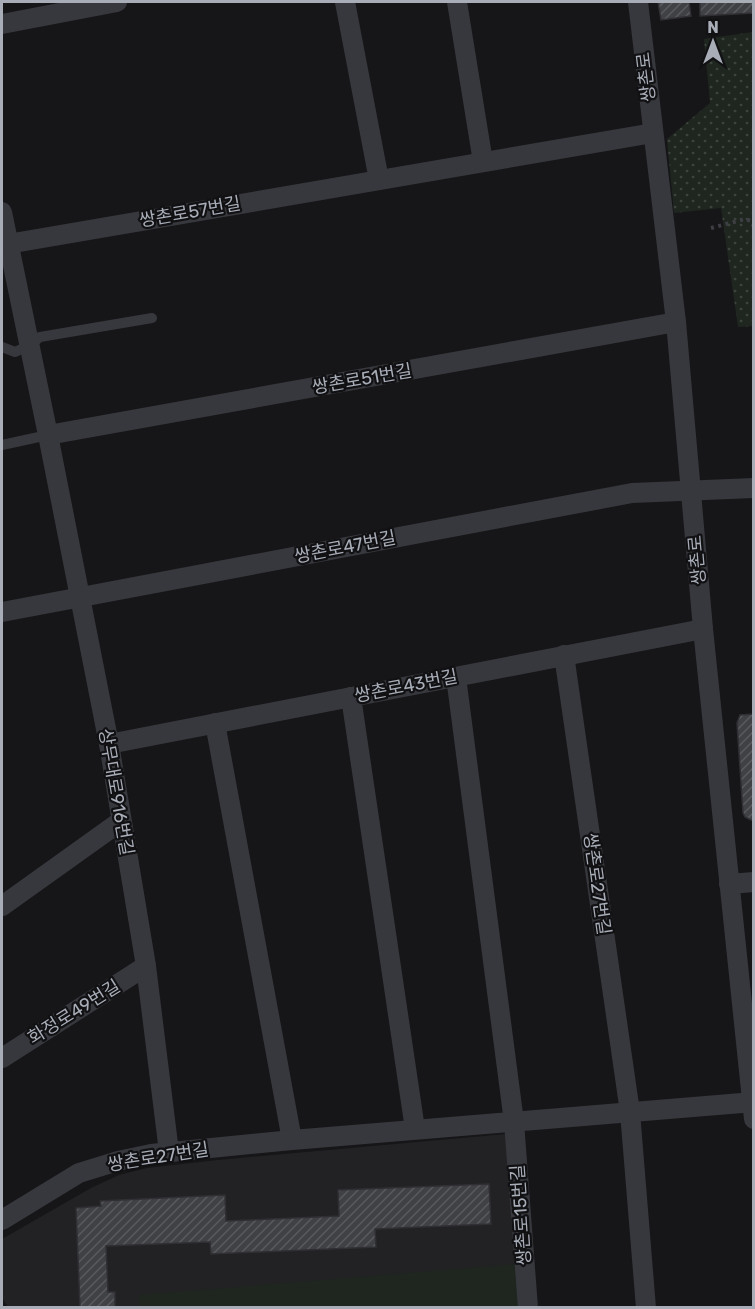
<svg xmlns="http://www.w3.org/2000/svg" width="755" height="1309" viewBox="0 0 755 1309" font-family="Rubik,'Noto Sans KR',sans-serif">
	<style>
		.built { fill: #222225 }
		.park { fill: url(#park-dots) }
		.garden { fill: #1e261f }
		.building { fill: url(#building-hatch); stroke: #303034; stroke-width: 1.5 }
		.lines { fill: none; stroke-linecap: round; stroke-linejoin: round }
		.path { stroke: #3d3f44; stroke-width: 4; stroke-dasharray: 3 4.5; stroke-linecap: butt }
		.service { stroke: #37383d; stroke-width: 10 }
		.minor { stroke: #37383d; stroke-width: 20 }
		.labels { text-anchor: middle; stroke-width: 4.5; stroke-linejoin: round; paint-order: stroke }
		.street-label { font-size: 18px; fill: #a8adb8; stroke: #111113 }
	</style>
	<defs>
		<pattern id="park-dots" width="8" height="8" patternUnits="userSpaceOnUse" patternTransform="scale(1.5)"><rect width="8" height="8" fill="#1e261f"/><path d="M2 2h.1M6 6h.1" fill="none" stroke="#3c433d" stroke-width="1.8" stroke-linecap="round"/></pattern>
		<pattern id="building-hatch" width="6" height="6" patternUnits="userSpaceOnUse" patternTransform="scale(1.5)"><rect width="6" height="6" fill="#404145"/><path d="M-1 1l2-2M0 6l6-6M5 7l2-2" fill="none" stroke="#595a5e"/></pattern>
	</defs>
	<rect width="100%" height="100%" fill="#161618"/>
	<path class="built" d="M 506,1134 L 520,1307 L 8,1307 L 2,1298 L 2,1239 L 91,1188 L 119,1175 L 147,1168 L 218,1160 Z"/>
	<path class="park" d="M 753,32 L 753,326 L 738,327 L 721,208 L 674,213 L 667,139 L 710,103 L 704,39 Z"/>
	<path class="garden" d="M 517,1264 L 520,1307 L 140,1308 L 139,1295 Z"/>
	<g class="building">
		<path d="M 658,2 L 689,2 L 691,16 L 661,20 Z"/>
		<path d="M 700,2 L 754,2 L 754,13 L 700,16 Z"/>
		<path d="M 754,714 L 754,820 L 751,820 L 745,817 L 743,813 L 737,723 L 740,715 Z"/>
		<path d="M 489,1184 L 491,1224 L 375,1229 L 376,1247 L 211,1254 L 210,1242 L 106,1246 L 108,1292 L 115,1292 L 115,1308 L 80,1308 L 76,1208 L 101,1206 L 100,1201 L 225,1195 L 226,1221 L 339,1216 L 338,1190 Z"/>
	</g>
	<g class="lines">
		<path class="path" d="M 711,228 L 745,219 L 751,221 L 754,227"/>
		<g class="service">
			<path d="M 2,347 L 15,352 L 30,345 L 40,337 L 152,318"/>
			<path d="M 2,445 L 48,435"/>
		</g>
		<g class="minor">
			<path d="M 345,2 L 379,180"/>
			<path d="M 457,2 L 483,162"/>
			<path d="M 638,2 L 676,322 L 703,629 L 754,1119"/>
			<path d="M 2,24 L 117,2"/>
			<path d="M 2,212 L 48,435 L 109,744 L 146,966 L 169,1152"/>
			<path d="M 2,245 L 653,133"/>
			<path d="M 48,435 L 676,322"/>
			<path d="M 2,612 L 632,493 L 754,488"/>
			<path d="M 564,655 L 630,1112 L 646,1308"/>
			<path d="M 456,677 L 514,1122 L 528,1308"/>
			<path d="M 351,697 L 415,1129"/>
			<path d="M 215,723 L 292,1140"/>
			<path d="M 109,744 L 703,629"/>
			<path d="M 729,884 L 754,882"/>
			<path d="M 2,906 L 121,821"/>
			<path d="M 2,1058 L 146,966"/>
			<path d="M 2,1220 L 79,1173 L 118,1161 L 151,1154 L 292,1140 L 754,1102"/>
		</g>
	</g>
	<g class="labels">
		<g class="street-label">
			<text transform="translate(646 77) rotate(-97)" y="6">쌍촌로</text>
			<text transform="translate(190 212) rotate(-10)" y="6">쌍촌로57번길</text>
			<text transform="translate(362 379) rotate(-10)" y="6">쌍촌로51번길</text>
			<text transform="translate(345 547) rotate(-11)" y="6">쌍촌로47번길</text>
			<text transform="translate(697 560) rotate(-95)" y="6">쌍촌로</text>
			<text transform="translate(406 686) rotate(-11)" y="6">쌍촌로43번길</text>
			<text transform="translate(116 792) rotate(80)" y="6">상무대로916번길</text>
			<text transform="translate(597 884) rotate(82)" y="6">쌍촌로27번길</text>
			<text transform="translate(74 1012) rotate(-32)" y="6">화정로49번길</text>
			<text transform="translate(158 1157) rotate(-9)" y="6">쌍촌로27번길</text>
			<text transform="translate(521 1215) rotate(-94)" y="6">쌍촌로15번길</text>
		</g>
	</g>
	<rect width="755" height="1309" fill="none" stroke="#a8adb8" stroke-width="6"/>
	<g transform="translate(713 42)" stroke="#111113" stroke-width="4.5" paint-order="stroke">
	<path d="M0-4.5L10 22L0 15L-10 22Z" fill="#a8adb8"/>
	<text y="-9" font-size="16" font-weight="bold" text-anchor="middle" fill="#a8adb8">N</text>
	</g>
</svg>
